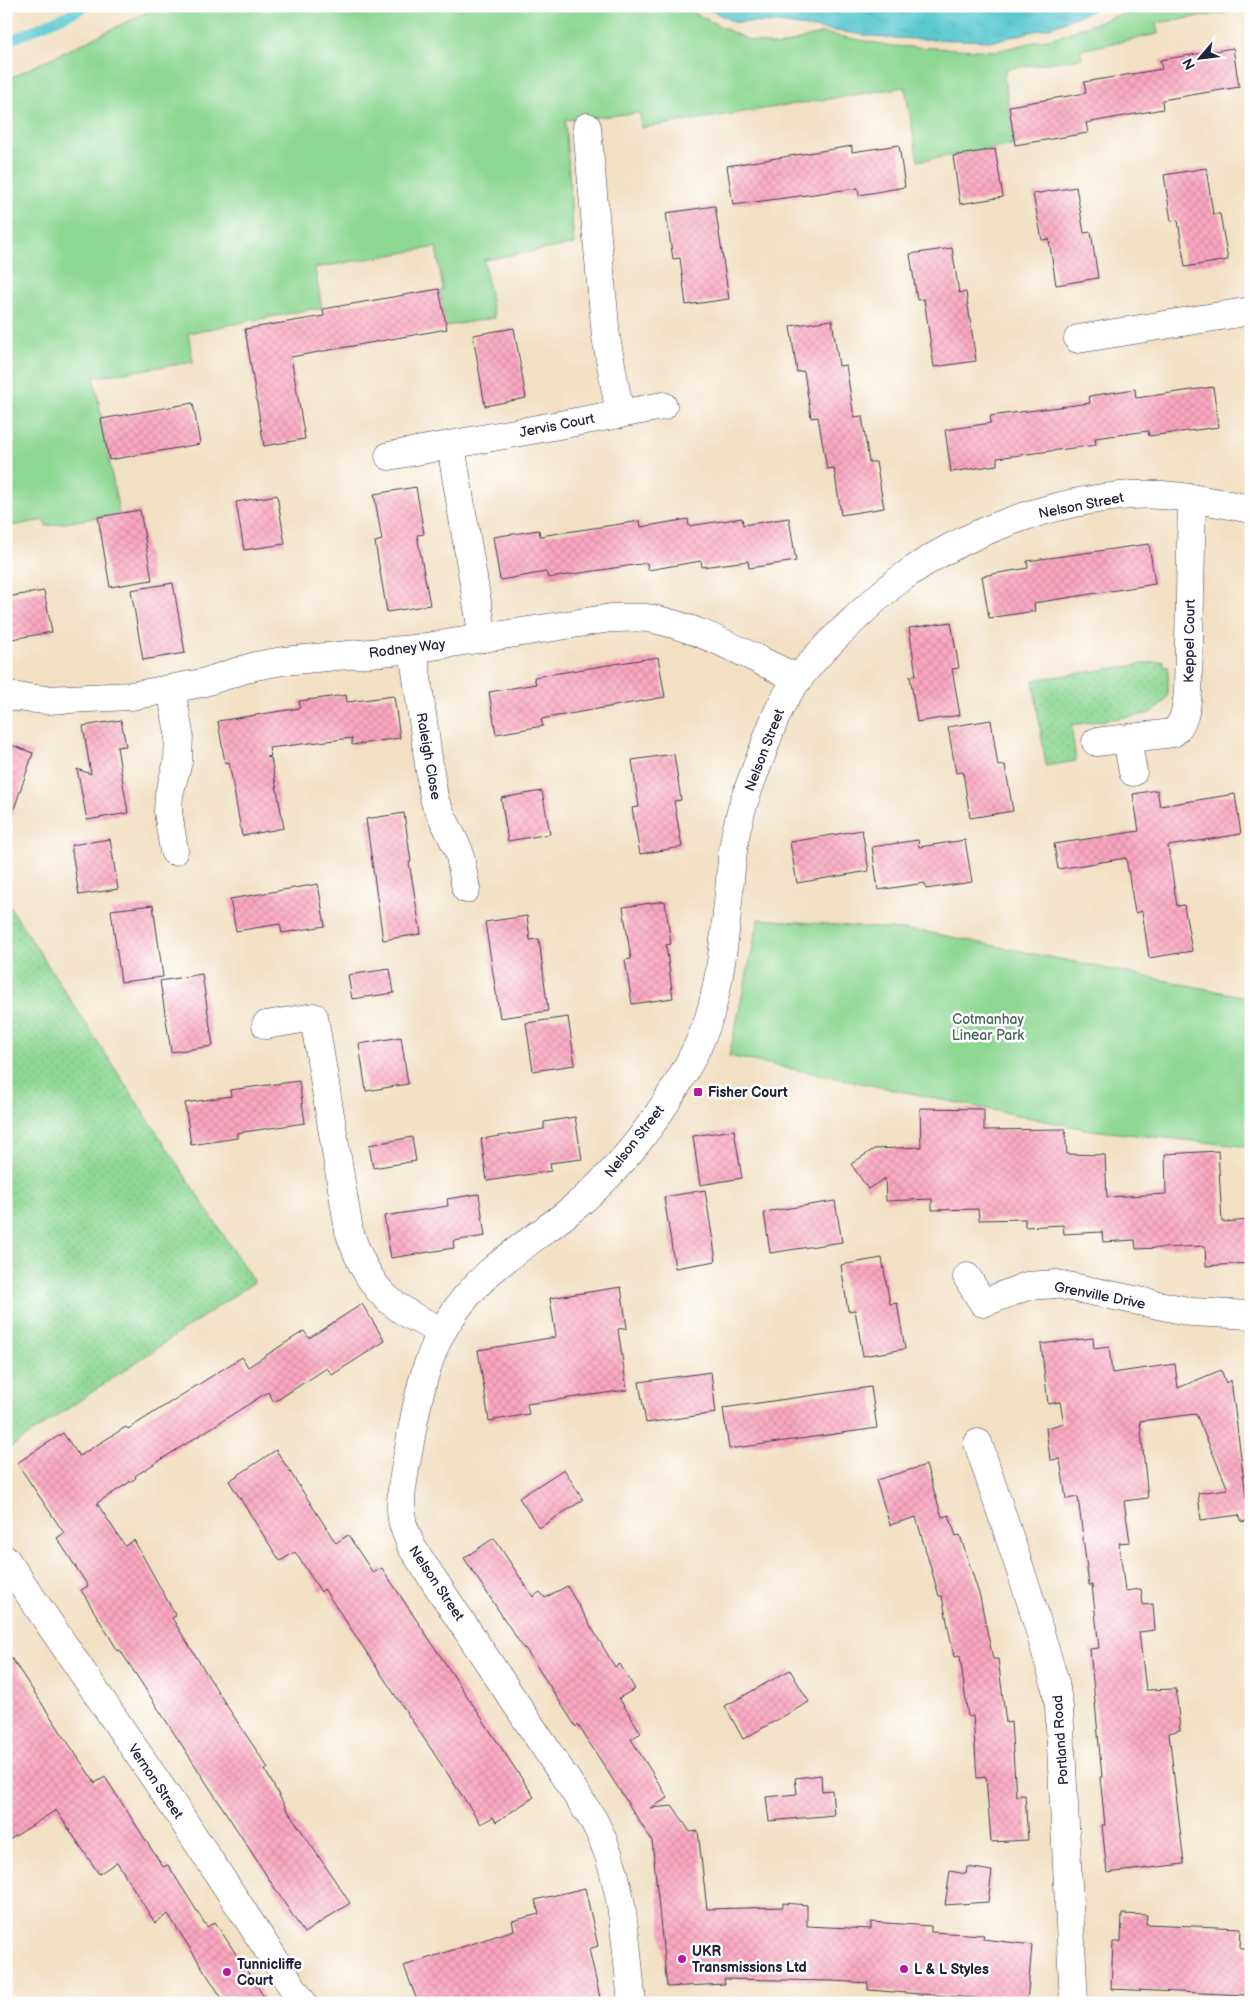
<svg xmlns="http://www.w3.org/2000/svg" width="1257" height="2009" viewBox="0 0 1257 2009" font-family="'Balsamiq Sans',sans-serif">
	<style>
		.grass { fill: url(#grass-dots); stroke: #587c67 }
		.park { fill: #8ed793; stroke: #587c67 }
		.water { fill: url(#water-ripples); stroke: #3f7686 }
		.lines { fill: none; stroke-linecap: round; stroke-linejoin: round }
		.stream { stroke: #5cc9d1; stroke-width: 10 }
		.building { fill: url(#building-cross-hatch) }
		.minor-casing { stroke: #413e4f; stroke-width: 29 }
		.minor { stroke: #fff; stroke-width: 28 }
		.poi-dot { fill: #b5179e; stroke: #fff; stroke-width: 2 }
		.labels { text-anchor: middle; stroke-width: 5; stroke-linejoin: round; paint-order: stroke }
		.street-label { font-size: 14px; fill: #22223b; stroke: #fff }
		.park-label { font-size: 14px; fill: #48615a; stroke: #fff }
		.poi-label { font-size: 14px; font-weight: bold; fill: #22223b; stroke: #fff; text-anchor: start }
	</style>
	<defs>
		<pattern id="grass-dots" width="8" height="8" patternUnits="userSpaceOnUse" patternTransform="scale(1.25)"><rect width="8" height="8" fill="#8ed793"/><path d="M2 2h.1M6 6h.1" fill="none" stroke="#7ab880" stroke-width="1.8" stroke-linecap="round"/></pattern>
		<pattern id="water-ripples" width="26" height="14" patternUnits="userSpaceOnUse" patternTransform="scale(1.25)"><rect width="26" height="14" fill="#5cc9d1"/><path d="M2 4q2-2 4 0t4 0M15 11q2-2 4 0t4 0" fill="none" stroke="#50acb4"/></pattern>
		<pattern id="building-cross-hatch" width="8" height="8" patternUnits="userSpaceOnUse" patternTransform="scale(1.25)"><rect width="8" height="8" fill="#fba6c0"/><path d="M0 0l8 8M0 8l8-8" fill="none" stroke="#d78fa6"/></pattern>
	</defs>
	<rect width="100%" height="100%" fill="#fff"/>
	<filter id="ink" filterUnits="userSpaceOnUse"><feTurbulence type="fractalNoise" baseFrequency=".02" numOctaves="2"/><feDisplacementMap in="SourceGraphic" scale="10" xChannelSelector="R" yChannelSelector="G"/><feConvolveMatrix kernelMatrix="1 2 1 2 8 2 1 2 1" color-interpolation-filters="sRGB"/></filter>
	<filter id="wash" filterUnits="userSpaceOnUse"><feTurbulence type="fractalNoise" baseFrequency=".0096" numOctaves="4" result="noise"/><feDisplacementMap in="SourceGraphic" scale="20" xChannelSelector="R" yChannelSelector="G"/><feGaussianBlur stdDeviation="1.12" result="paint"/><feColorMatrix in="noise" values="0 0 0 0 0 0 0 0 0 0 0 0 0 0 0 0 0 1.4 0 .05"/><feComposite in="paint" operator="in"/></filter>
	<g filter="url(#wash)">
		<rect width="100%" height="100%" fill="#f1e0c3"/>
		<g class="grass">
			<path d="M 1163,661 L 1164,667 L 1168,666 L 1168,695 L 1164,702 L 1154,711 L 1146,714 L 1071,725 L 1076,761 L 1046,766 L 1033,680 Z"/>
			<path d="M 6,901 L 254,1282 L 7,1450 L 6,1448 Z"/>
		</g>
		<g class="park">
			<path d="M 160,6 L 680,6 L 748,40 L 779,46 L 822,33 L 892,46 L 997,51 L 1060,36 L 1143,6 L 1229,6 L 1231,12 L 1156,23 L 1158,34 L 1080,50 L 1082,58 L 1006,69 L 1004,77 L 1015,145 L 918,161 L 905,87 L 641,128 L 640,113 L 565,120 L 574,244 L 484,260 L 494,318 L 446,326 L 440,291 L 443,290 L 436,247 L 315,268 L 322,309 L 311,309 L 188,333 L 193,362 L 94,377 L 119,514 L 46,526 L 44,520 L 6,527 L 6,80 Z"/>
			<path d="M 759,919 L 927,932 L 1251,998 L 1251,1147 L 1090,1130 L 729,1056 Z"/>
		</g>
		<path class="water" d="M 702,6 L 1102,6 L 1051,27 L 994,41 L 887,38 L 777,23 L 734,22 Z"/>
		<g class="lines">
			<path class="stream" d="M 6,42 L 88,6"/>
		</g>
		<g id="blocks">
			<g class="building">
				<path d="M 1233,48 L 1239,87 L 1162,100 L 1163,109 L 1086,123 L 1088,133 L 1015,145 L 1009,106 L 1086,93 L 1084,82 L 1162,69 L 1160,60 Z"/>
				<path d="M 899,145 L 905,187 L 859,195 L 858,188 L 733,205 L 727,166 L 852,146 L 852,152 Z"/>
				<path d="M 995,149 L 1003,197 L 960,204 L 953,156 Z"/>
				<path d="M 1206,168 L 1213,214 L 1220,214 L 1228,260 L 1185,267 L 1178,220 L 1171,221 L 1164,175 Z"/>
				<path d="M 1076,187 L 1084,233 L 1091,232 L 1098,278 L 1056,285 L 1049,239 L 1042,240 L 1033,194 Z"/>
				<path d="M 715,206 L 729,299 L 686,305 L 680,258 L 673,259 L 666,213 Z"/>
				<path d="M 952,248 L 959,293 L 966,292 L 976,361 L 934,367 L 924,299 L 917,300 L 910,254 Z"/>
				<path d="M 439,289 L 447,329 L 291,357 L 305,439 L 264,446 L 245,329 L 324,316 L 323,309 Z"/>
				<path d="M 832,320 L 839,366 L 846,365 L 854,417 L 862,416 L 869,462 L 876,462 L 884,508 L 841,515 L 834,468 L 827,469 L 818,417 L 811,418 L 804,371 L 797,372 L 790,326 Z"/>
				<path d="M 514,328 L 526,398 L 485,406 L 473,335 Z"/>
				<path d="M 1213,387 L 1219,427 L 1149,436 L 1148,431 L 1095,438 L 1096,445 L 997,458 L 997,465 L 951,472 L 945,430 L 991,423 L 990,416 L 1090,403 L 1089,396 L 1135,389 L 1136,398 Z"/>
				<path d="M 193,403 L 200,444 L 109,460 L 101,419 Z"/>
				<path d="M 416,487 L 424,534 L 417,535 L 430,605 L 387,612 L 375,542 L 382,540 L 374,494 Z"/>
				<path d="M 277,495 L 285,544 L 244,550 L 236,502 Z"/>
				<path d="M 140,510 L 152,580 L 110,587 L 98,517 Z"/>
				<path d="M 742,518 L 743,525 L 789,518 L 796,561 L 749,568 L 748,561 L 702,567 L 701,561 L 648,570 L 647,563 L 548,578 L 546,572 L 500,580 L 493,537 L 539,530 L 540,536 L 640,521 L 641,527 L 688,519 L 689,526 Z"/>
				<path d="M 1149,544 L 1155,584 L 1034,603 L 1035,611 L 989,618 L 982,576 L 1028,568 L 1027,561 Z"/>
				<path d="M 173,583 L 185,653 L 143,660 L 131,590 Z"/>
				<path d="M 44,591 L 52,632 L 6,640 L 6,597 Z"/>
				<path d="M 951,622 L 959,668 L 952,669 L 960,715 L 917,722 L 910,676 L 916,675 L 909,628 Z"/>
				<path d="M 658,657 L 665,697 L 541,719 L 543,726 L 496,734 L 489,692 L 536,684 L 534,677 Z"/>
				<path d="M 346,695 L 347,702 L 394,696 L 400,738 L 352,745 L 352,738 L 269,748 L 271,756 L 266,757 L 271,758 L 284,828 L 242,836 L 229,762 L 225,763 L 218,721 L 300,708 L 299,701 Z"/>
				<path d="M 121,720 L 126,746 L 117,747 L 128,813 L 87,820 L 77,769 L 91,774 L 83,726 Z"/>
				<path d="M 991,720 L 998,766 L 1005,765 L 1013,811 L 970,818 L 963,772 L 956,773 L 948,727 Z"/>
				<path d="M 6,743 L 33,753 L 11,818 L 6,818 Z"/>
				<path d="M 674,754 L 681,800 L 674,801 L 682,847 L 640,854 L 632,808 L 639,807 L 632,760 Z"/>
				<path d="M 1157,790 L 1160,806 L 1235,794 L 1241,834 L 1168,846 L 1177,906 L 1184,905 L 1192,951 L 1149,958 L 1142,911 L 1135,913 L 1126,858 L 1058,869 L 1054,844 L 1139,831 L 1133,794 Z"/>
				<path d="M 542,791 L 550,834 L 508,841 L 501,798 Z"/>
				<path d="M 404,813 L 411,862 L 409,862 L 421,934 L 383,940 L 366,819 Z"/>
				<path d="M 862,830 L 869,871 L 797,883 L 790,842 Z"/>
				<path d="M 110,839 L 118,889 L 79,895 L 71,845 Z"/>
				<path d="M 918,840 L 919,847 L 965,840 L 972,882 L 926,889 L 925,883 L 878,890 L 872,847 Z"/>
				<path d="M 318,884 L 325,926 L 282,933 L 280,924 L 236,931 L 230,899 Z"/>
				<path d="M 665,901 L 671,944 L 666,945 L 673,998 L 632,1004 L 625,960 L 631,959 L 623,907 Z"/>
				<path d="M 153,905 L 163,977 L 121,982 L 111,910 Z"/>
				<path d="M 527,916 L 530,940 L 539,939 L 548,1011 L 500,1018 L 485,922 Z"/>
				<path d="M 390,969 L 394,993 L 352,999 L 348,975 Z"/>
				<path d="M 202,974 L 213,1046 L 171,1052 L 160,981 Z"/>
				<path d="M 568,1017 L 575,1065 L 533,1071 L 526,1023 Z"/>
				<path d="M 401,1037 L 408,1084 L 366,1091 L 359,1044 Z"/>
				<path d="M 299,1081 L 305,1123 L 237,1133 L 237,1138 L 191,1145 L 185,1103 L 231,1096 L 230,1090 Z"/>
				<path d="M 920,1108 L 984,1109 L 984,1130 L 1065,1129 L 1067,1154 L 1105,1155 L 1107,1197 L 1166,1194 L 1165,1154 L 1218,1151 L 1222,1222 L 1251,1220 L 1251,1263 L 1206,1266 L 1205,1246 L 1136,1249 L 1135,1240 L 1103,1242 L 1102,1232 L 1064,1234 L 1063,1225 L 1025,1227 L 1025,1219 L 979,1220 L 978,1209 L 932,1210 L 932,1199 L 886,1201 L 885,1178 L 868,1189 L 851,1164 L 874,1149 L 921,1147 Z"/>
				<path d="M 575,1117 L 582,1159 L 550,1163 L 551,1171 L 487,1181 L 481,1139 L 544,1129 L 544,1122 Z"/>
				<path d="M 734,1130 L 742,1178 L 700,1185 L 693,1136 Z"/>
				<path d="M 412,1137 L 416,1161 L 373,1168 L 369,1145 Z"/>
				<path d="M 705,1190 L 716,1261 L 675,1268 L 664,1197 Z"/>
				<path d="M 479,1194 L 485,1236 L 453,1241 L 454,1248 L 391,1258 L 384,1216 L 448,1206 L 447,1199 Z"/>
				<path d="M 835,1201 L 842,1242 L 770,1253 L 764,1212 Z"/>
				<path d="M 882,1258 L 890,1304 L 897,1303 L 905,1349 L 863,1356 L 855,1310 L 848,1311 L 841,1265 Z"/>
				<path d="M 621,1287 L 627,1328 L 618,1329 L 627,1390 L 527,1404 L 529,1414 L 489,1421 L 478,1350 L 556,1337 L 550,1298 Z"/>
				<path d="M 362,1304 L 385,1341 L 332,1375 L 327,1368 L 274,1402 L 268,1392 L 135,1476 L 136,1478 L 97,1503 L 125,1546 L 134,1540 L 176,1616 L 172,1618 L 225,1703 L 268,1768 L 265,1770 L 286,1808 L 350,1903 L 304,1933 L 120,1650 L 118,1651 L 100,1621 L 81,1590 L 88,1586 L 57,1538 L 64,1533 L 17,1463 L 63,1433 L 79,1456 L 126,1427 L 128,1429 L 242,1357 L 248,1367 L 304,1331 L 309,1338 Z"/>
				<path d="M 1093,1338 L 1094,1349 L 1109,1347 L 1112,1373 L 1175,1364 L 1178,1388 L 1221,1370 L 1226,1383 L 1231,1380 L 1249,1520 L 1242,1522 L 1239,1515 L 1201,1520 L 1198,1493 L 1228,1489 L 1196,1414 L 1140,1421 L 1148,1498 L 1124,1501 L 1130,1542 L 1119,1543 L 1125,1591 L 1141,1589 L 1143,1605 L 1153,1604 L 1155,1630 L 1139,1632 L 1146,1690 L 1176,1689 L 1180,1730 L 1169,1733 L 1184,1864 L 1107,1873 L 1102,1825 L 1105,1825 L 1100,1777 L 1102,1777 L 1090,1649 L 1099,1648 L 1092,1585 L 1089,1585 L 1078,1497 L 1066,1499 L 1060,1459 L 1050,1460 L 1046,1428 L 1064,1423 L 1060,1402 L 1048,1404 L 1041,1344 Z"/>
				<path d="M 711,1372 L 716,1413 L 646,1423 L 639,1382 Z"/>
				<path d="M 871,1387 L 877,1428 L 729,1449 L 723,1408 Z"/>
				<path d="M 276,1450 L 336,1543 L 348,1535 L 373,1573 L 382,1568 L 534,1797 L 496,1822 L 493,1817 L 481,1824 L 343,1617 L 324,1589 L 321,1592 L 295,1552 L 280,1561 L 229,1481 Z"/>
				<path d="M 926,1465 L 942,1517 L 949,1515 L 956,1536 L 960,1535 L 980,1597 L 993,1659 L 998,1659 L 1006,1723 L 1011,1722 L 1016,1796 L 1025,1795 L 1028,1840 L 991,1842 L 986,1777 L 977,1778 L 973,1716 L 968,1717 L 960,1656 L 954,1657 L 942,1596 L 939,1596 L 916,1517 L 890,1525 L 876,1480 Z"/>
				<path d="M 564,1469 L 583,1500 L 539,1528 L 519,1498 Z"/>
				<path d="M 494,1538 L 533,1597 L 540,1592 L 545,1598 L 567,1586 L 615,1667 L 620,1664 L 635,1689 L 619,1698 L 641,1733 L 631,1739 L 668,1798 L 650,1808 L 673,1806 L 690,1832 L 698,1831 L 707,1909 L 783,1907 L 783,1903 L 807,1905 L 807,1926 L 871,1929 L 871,1922 L 931,1926 L 931,1932 L 984,1935 L 983,1939 L 1032,1945 L 1027,2002 L 868,1990 L 868,1983 L 832,1981 L 724,1979 L 725,1984 L 667,1987 L 652,1841 L 578,1725 L 576,1727 L 525,1648 L 524,1649 L 464,1558 Z"/>
				<path d="M 6,1650 L 95,1783 L 105,1777 L 163,1867 L 168,1865 L 207,1927 L 215,1922 L 268,2003 L 225,2003 L 168,1914 L 155,1923 L 117,1862 L 99,1874 L 56,1810 L 6,1842 Z"/>
				<path d="M 790,1670 L 809,1702 L 743,1739 L 725,1706 Z"/>
				<path d="M 821,1775 L 822,1791 L 832,1790 L 834,1815 L 769,1821 L 766,1797 L 797,1794 L 795,1778 Z"/>
				<path d="M 967,1867 L 992,1871 L 988,1902 L 945,1905 L 950,1871 L 966,1874 Z"/>
				<path d="M 585,1888 L 598,1946 L 589,1949 L 600,1998 L 577,2003 L 418,2003 L 404,1966 L 514,1930 L 512,1921 L 539,1914 L 535,1900 Z"/>
				<path d="M 1122,1914 L 1147,1915 L 1146,1924 L 1241,1928 L 1240,1948 L 1248,1948 L 1246,1995 L 1111,1989 L 1113,1942 L 1121,1942 Z"/>
			</g>
		</g>
	</g>
	<g filter="url(#ink)">
		<use href="#blocks" fill-opacity="0" stroke="#413e4f" stroke-width="1"/>
		<g class="lines">
			<defs>
				<g id="minor">
					<path d="M 587,127 L 606,337 L 620,414"/>
					<path d="M 1078,339 L 1251,311"/>
					<path d="M 451,446 L 483,638"/>
					<path d="M 389,456 L 663,406"/>
					<path d="M 413,649 L 432,786 L 435,802 L 459,851 L 466,889"/>
					<path d="M 171,689 L 179,733 L 178,762 L 169,794 L 168,812 L 174,851"/>
					<path d="M 6,696 L 47,700 L 131,696 L 202,683 L 255,666 L 283,661 L 413,649 L 611,618 C 625,618 640,616 653,619 C 704,629 752,658 799,679"/>
					<path d="M 1127,739 L 1133,772"/>
					<path d="M 1096,742 L 1173,733 C 1186,721 1186,708 1188,692 L 1192,498"/>
					<path d="M 266,1025 L 314,1017 L 349,1231 C 369,1289 386,1306 442,1331"/>
					<path d="M 967,1277 L 983,1303 L 1027,1286 L 1057,1284 L 1192,1312 L 1251,1315"/>
					<path d="M 978,1443 L 1031,1602 L 1055,1683 L 1059,1707 L 1074,2003"/>
					<path d="M 6,1560 L 179,1814 L 303,2003"/>
					<path d="M 632,2003 C 625,1940 624,1877 594,1821 L 411,1546 C 409,1539 405,1531 403,1524 C 397,1501 406,1466 410,1442 C 417,1402 426,1354 449,1320 C 482,1269 520,1250 566,1214 C 611,1179 649,1132 678,1083 C 692,1059 706,1033 712,1007 C 721,973 725,937 728,902 C 731,873 732,841 741,812 C 746,793 754,774 761,756 C 768,737 774,717 784,700 C 799,674 821,651 843,630 C 861,613 879,595 899,580 C 963,532 1051,501 1131,495 C 1171,492 1211,502 1251,509"/>
				</g>
			</defs>
			<use href="#minor" class="minor-casing"/>
			<use href="#minor" class="minor"/>
		</g>
	</g>
	<g class="poi-dot">
		<rect x="693" y="1087" width="10" height="10" rx="2.5"/>
		<circle cx="682" cy="1959" r="5"/>
		<circle cx="904" cy="1969" r="5"/>
		<circle cx="227" cy="1972" r="5"/>
	</g>
	<g class="labels">
		<g class="street-label">
			<text transform="translate(557 425) rotate(-11)" y="5">Jervis Court</text>
			<text transform="translate(1081 505) rotate(-11)" y="5">Nelson Street</text>
			<text transform="translate(1189 641) rotate(-89)" y="5">Keppel Court</text>
			<text transform="translate(407 648) rotate(-7)" y="5">Rodney Way</text>
			<text transform="translate(764 750) rotate(-69)" y="5">Nelson Street</text>
			<text transform="translate(429 756) rotate(80)" y="5">Raleigh Close</text>
			<text transform="translate(634 1141) rotate(-52)" y="5">Nelson Street</text>
			<text transform="translate(1100 1295) rotate(11)" y="5">Grenville Drive</text>
			<text transform="translate(437 1583) rotate(56)" y="5">Nelson Street</text>
			<text transform="translate(1060 1740) rotate(-94)" y="5">Portland Road</text>
			<text transform="translate(156 1781) rotate(56)" y="5">Vernon Street</text>
		</g>
		<g class="park-label">
			<text x="988" y="1024">Cotmanhay<tspan x="988" dy="16">Linear Park</tspan></text>
		</g>
		<g class="poi-label">
			<text x="708" y="1097">Fisher Court</text>
			<text x="692" y="1956">UKR<tspan x="692" dy="16">Transmissions Ltd</tspan></text>
			<text x="237" y="1969">Tunnicliffe<tspan x="237" dy="16">Court</tspan></text>
			<text x="914" y="1974">L &amp; L Styles</text>
		</g>
	</g>
	<rect width="1257" height="2009" fill="none" stroke="#fff" stroke-width="25"/>
	<g transform="translate(1200 58) rotate(242)" stroke="#ffffff" stroke-width="4" paint-order="stroke">
	<path d="M0-4L9 19L0 12L-9 19Z" fill="#22223b"/>
	<text y="-8" font-size="14" font-weight="bold" text-anchor="middle" fill="#22223b">N</text>
	</g>
</svg>
